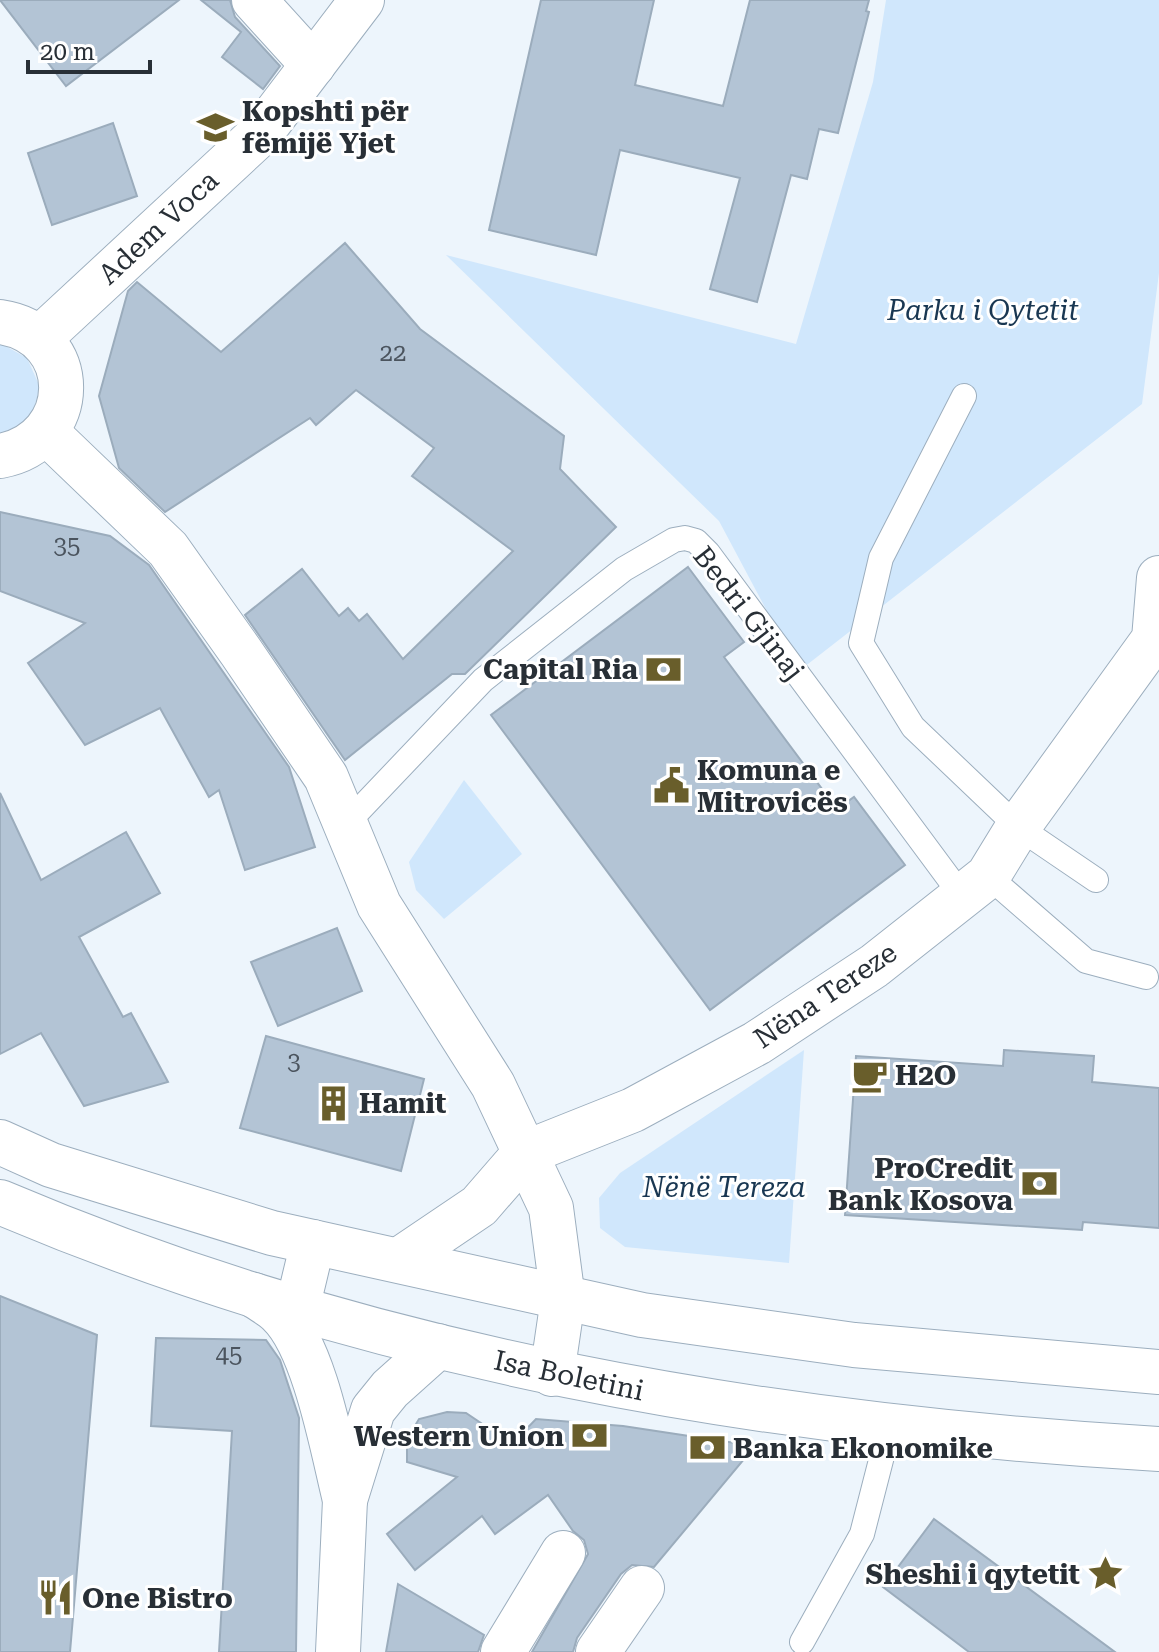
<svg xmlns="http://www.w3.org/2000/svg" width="1159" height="1652" viewBox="0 0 1159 1652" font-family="'Roboto Serif',serif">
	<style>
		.park { fill: #d0e7fc }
		.building { fill: #b3c4d5; stroke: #9bacbc; stroke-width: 2 }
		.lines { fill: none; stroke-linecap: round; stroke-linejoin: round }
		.service-casing { stroke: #9caebe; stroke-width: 26 }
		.minor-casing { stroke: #9caebe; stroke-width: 46 }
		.tertiary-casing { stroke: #9caebe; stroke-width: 46 }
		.service { stroke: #fff; stroke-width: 24 }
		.minor { stroke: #fff; stroke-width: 44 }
		.tertiary { stroke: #fff; stroke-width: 44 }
		.labels { text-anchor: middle; stroke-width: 6; stroke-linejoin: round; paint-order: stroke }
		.number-label { font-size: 24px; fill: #4b545e }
		.poi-label { font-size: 28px; font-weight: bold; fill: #282f36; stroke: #fff; text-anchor: start }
		.street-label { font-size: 28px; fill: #282f36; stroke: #fff }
		.park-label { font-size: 28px; font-style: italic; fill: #193752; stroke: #fff }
	</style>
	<rect width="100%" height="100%" fill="#edf5fc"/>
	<g class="park">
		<path d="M 886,0 L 1159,0 L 1159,273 L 1142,404 L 799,671 L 719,521 L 446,255 L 796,344 L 873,82 Z"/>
		<path d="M 0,343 L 27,358 L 40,387 L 31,418 L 0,437 Z"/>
		<path d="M 464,780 L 522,854 L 444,919 L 416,890 L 409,862 Z"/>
		<path d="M 804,1050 L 789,1263 L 625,1247 L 600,1228 L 599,1198 L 620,1173 Z"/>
	</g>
	<g class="building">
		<path d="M 0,0 L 179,0 L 66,86 Z"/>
		<path d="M 201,0 L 230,0 L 235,17 L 280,66 L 263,89 L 222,57 L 241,32 Z"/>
		<path d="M 541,0 L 654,0 L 635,85 L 723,106 L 750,0 L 869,0 L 866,11 L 869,12 L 838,133 L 819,129 L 807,179 L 791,175 L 757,302 L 710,289 L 740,178 L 620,150 L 596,255 L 489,230 Z"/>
		<path d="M 113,123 L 137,196 L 52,225 L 28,153 Z"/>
		<path d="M 345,243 L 420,329 L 564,436 L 560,469 L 616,527 L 465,674 L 452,674 L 345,760 L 245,615 L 302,569 L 339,616 L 348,608 L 359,621 L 367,614 L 403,659 L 513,551 L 412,476 L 434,448 L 356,390 L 316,425 L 310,418 L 165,512 L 119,468 L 99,396 L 128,291 L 137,282 L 221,352 Z"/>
		<path d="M 0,512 L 110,536 L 149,565 L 289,767 L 315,847 L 245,870 L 219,790 L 209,797 L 160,708 L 85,745 L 28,663 L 85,623 L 0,591 Z"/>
		<path d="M 688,567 L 744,642 L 724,657 L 837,809 L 854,797 L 905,865 L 710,1010 L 491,715 Z"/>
		<path d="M 0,793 L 41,880 L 126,832 L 160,893 L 79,937 L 123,1017 L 131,1013 L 168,1082 L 84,1106 L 41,1033 L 0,1054 Z"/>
		<path d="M 337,928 L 362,991 L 278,1026 L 251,962 Z"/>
		<path d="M 266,1036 L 424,1079 L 401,1171 L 240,1128 Z"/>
		<path d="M 1004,1050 L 1094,1056 L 1092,1082 L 1159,1088 L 1159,1228 L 1083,1222 L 1082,1230 L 845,1215 L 856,1056 L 1003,1066 Z"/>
		<path d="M 0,1296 L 97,1335 L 70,1652 L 0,1652 Z"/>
		<path d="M 156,1338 L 266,1340 L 280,1360 L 299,1418 L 296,1652 L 219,1652 L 232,1431 L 151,1426 Z"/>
		<path d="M 447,1412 L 466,1413 L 512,1444 L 536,1419 L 623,1426 L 755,1446 L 654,1567 L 632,1565 L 621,1574 L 577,1638 L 573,1652 L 532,1652 L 588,1554 L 584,1540 L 573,1531 L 548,1495 L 495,1534 L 482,1516 L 415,1570 L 387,1534 L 457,1477 L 407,1462 L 407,1439 L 419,1419 Z"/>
		<path d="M 934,1519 L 1115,1652 L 969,1652 L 883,1587 Z"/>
		<path d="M 398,1584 L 484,1635 L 478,1652 L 386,1652 Z"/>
	</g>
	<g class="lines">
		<defs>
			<g id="service">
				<path d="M 964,396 L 881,558 L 861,643 L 913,727 L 1018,827 L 1096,880"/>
				<path d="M 346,824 L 483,680 L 624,569 L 674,540 L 685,538 L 696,541 L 708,553 L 962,896"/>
				<path d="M 988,876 L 1086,961 L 1146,977"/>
				<path d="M 802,1642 L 862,1534 L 890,1425"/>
			</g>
			<g id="minor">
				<path d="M 254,0 L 313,65"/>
				<path d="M 0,322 C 82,334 81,441 0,456"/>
				<path d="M 40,338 L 261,133 L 362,0"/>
				<path d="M 46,432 L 168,549 L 241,652 L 326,777 L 379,905 L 493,1085 L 551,1208 L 563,1299 L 552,1374"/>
				<path d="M 399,1260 L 479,1206 L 525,1153 L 633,1110 L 757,1043 L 874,966 L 988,876 L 1018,827 L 1154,639 L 1159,578"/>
				<path d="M 254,1295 C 262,1301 272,1306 279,1313 C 315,1347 333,1452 345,1500 L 373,1410 L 390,1389 L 438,1346"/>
				<path d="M 297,1309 L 313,1242"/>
				<path d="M 338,1652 L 345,1500"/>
				<path d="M 503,1652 L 563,1553"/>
				<path d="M 598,1652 L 642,1588"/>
			</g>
			<g id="tertiary">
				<path d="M 0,1142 L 51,1165 L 272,1233 L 642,1315 L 854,1345 L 1159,1372"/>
				<path d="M 0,1202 C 366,1358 763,1426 1159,1449"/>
			</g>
		</defs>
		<use href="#service" class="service-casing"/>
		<use href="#minor" class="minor-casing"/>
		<use href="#tertiary" class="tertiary-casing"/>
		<use href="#service" class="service"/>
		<use href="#minor" class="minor"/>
		<use href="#tertiary" class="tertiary"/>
	</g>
	<defs>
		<symbol id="school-bare" viewBox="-9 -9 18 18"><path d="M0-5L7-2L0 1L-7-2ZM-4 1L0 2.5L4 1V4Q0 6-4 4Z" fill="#695e2b" stroke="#fff" stroke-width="2.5" paint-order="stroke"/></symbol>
		<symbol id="bank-bare" viewBox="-9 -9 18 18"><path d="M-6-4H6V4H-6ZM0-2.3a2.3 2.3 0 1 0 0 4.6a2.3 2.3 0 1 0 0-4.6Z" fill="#695e2b" stroke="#fff" stroke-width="2.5" paint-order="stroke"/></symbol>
		<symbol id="civic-bare" viewBox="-9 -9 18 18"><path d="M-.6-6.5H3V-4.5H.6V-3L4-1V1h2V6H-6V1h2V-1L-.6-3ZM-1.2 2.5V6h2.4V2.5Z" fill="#695e2b" stroke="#fff" stroke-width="2.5" paint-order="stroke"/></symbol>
		<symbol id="cafe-bare" viewBox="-9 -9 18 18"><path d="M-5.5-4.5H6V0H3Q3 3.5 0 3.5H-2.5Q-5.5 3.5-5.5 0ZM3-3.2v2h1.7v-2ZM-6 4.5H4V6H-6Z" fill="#695e2b" stroke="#fff" stroke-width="2.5" paint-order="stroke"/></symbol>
		<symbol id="building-bare" viewBox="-9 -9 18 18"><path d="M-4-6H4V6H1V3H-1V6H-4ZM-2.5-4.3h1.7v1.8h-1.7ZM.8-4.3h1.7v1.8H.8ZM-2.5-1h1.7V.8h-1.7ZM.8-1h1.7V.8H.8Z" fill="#695e2b" stroke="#fff" stroke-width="2.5" paint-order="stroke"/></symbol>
		<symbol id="sight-bare" viewBox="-9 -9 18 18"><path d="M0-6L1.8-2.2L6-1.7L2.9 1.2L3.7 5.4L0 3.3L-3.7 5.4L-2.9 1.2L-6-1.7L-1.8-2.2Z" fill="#695e2b" stroke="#fff" stroke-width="2.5" paint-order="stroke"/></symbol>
		<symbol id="restaurant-bare" viewBox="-9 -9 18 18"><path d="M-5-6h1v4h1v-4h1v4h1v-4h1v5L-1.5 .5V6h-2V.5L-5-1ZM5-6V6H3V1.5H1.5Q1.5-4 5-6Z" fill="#695e2b" stroke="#fff" stroke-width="2.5" paint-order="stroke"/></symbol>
	</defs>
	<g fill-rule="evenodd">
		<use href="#school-bare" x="190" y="102" width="51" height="51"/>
		<use href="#bank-bare" x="638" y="644" width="51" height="51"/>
		<use href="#civic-bare" x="646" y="760" width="51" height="51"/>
		<use href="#cafe-bare" x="844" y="1050" width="51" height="51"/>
		<use href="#building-bare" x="308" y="1078" width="51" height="51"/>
		<use href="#bank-bare" x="1014" y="1158" width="51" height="51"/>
		<use href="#bank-bare" x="564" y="1410" width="51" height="51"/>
		<use href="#bank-bare" x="682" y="1422" width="51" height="51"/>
		<use href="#sight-bare" x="1080" y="1548" width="51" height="51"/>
		<use href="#restaurant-bare" x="30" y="1572" width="51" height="51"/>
	</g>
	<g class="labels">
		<g class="number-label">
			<text x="393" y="361">22</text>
			<text x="67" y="554">35</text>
			<text x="294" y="1070">3</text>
			<text x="229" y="1363">45</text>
		</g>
		<g class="poi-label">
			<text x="242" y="121">Kopshti për<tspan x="242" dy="32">fëmijë Yjet</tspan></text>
			<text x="638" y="679" text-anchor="end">Capital Ria</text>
			<text x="697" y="780">Komuna e<tspan x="697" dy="32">Mitrovicës</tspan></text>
			<text x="895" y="1085">H2O</text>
			<text x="359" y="1113">Hamit</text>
			<text x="1013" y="1178" text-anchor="end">ProCredit<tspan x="1013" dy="32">Bank Kosova</tspan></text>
			<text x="564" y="1446" text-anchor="end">Western Union</text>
			<text x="733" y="1458">Banka Ekonomike</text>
			<text x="1080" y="1584" text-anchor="end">Sheshi i qytetit</text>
			<text x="82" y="1608">One Bistro</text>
		</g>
		<g class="street-label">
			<text transform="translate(158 227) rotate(-43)" y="10">Adem Voca</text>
			<text transform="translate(749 613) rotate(52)" y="10">Bedri Gjinaj</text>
			<text transform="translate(825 995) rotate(-34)" y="10">Nëna Tereze</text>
			<text transform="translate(569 1375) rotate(12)" y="10">Isa Boletini</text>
		</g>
		<g class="park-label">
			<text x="983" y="320">Parku i Qytetit</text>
			<text x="724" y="1197">Nënë Tereza</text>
		</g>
	</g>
	<path d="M28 60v12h122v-12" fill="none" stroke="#282f36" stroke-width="4"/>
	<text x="40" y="60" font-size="24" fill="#282f36" stroke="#ffffff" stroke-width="6" paint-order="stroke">20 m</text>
</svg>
